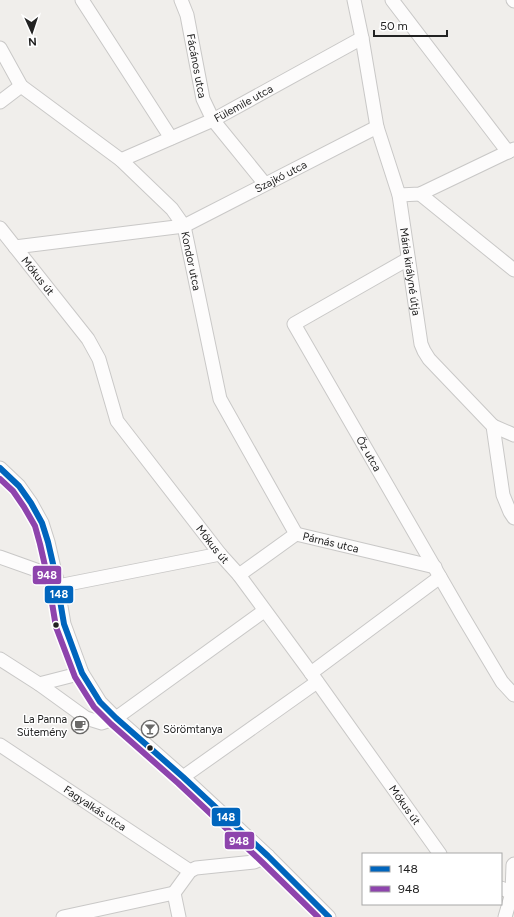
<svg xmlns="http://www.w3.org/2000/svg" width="514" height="917" viewBox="0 0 514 917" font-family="Figtree,sans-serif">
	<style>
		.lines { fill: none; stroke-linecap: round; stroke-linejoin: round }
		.minor-casing { stroke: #c9c8c7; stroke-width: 15 }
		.minor { stroke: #fdfcfc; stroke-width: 13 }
		.bus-1-casing { stroke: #fff; stroke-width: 9 }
		.bus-2-casing { stroke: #fff; stroke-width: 9 }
		.bus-1 { stroke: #0065bd; stroke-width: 6 }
		.bus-2 { stroke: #8e44ad; stroke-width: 6 }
		.bus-dot { fill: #222; stroke: #fff; stroke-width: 1.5 }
		.labels { text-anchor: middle; stroke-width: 3; stroke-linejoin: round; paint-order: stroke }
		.street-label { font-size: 11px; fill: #222; stroke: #fff }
		.poi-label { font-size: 11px; fill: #222; stroke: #fff; text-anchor: end }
		.line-badge { stroke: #fff; stroke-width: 1.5 }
		.badge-label { font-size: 11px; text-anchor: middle; font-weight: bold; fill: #fff }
	</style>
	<rect width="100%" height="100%" fill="#f0eeeb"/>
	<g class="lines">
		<defs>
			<g id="minor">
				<path d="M 82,0 L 171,138"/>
				<path id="s1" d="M 181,0 L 187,15 L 203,99 L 213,120 L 265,184"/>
				<path id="s2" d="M 354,0 L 362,38 L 377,127 L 399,195 L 421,344 L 424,351 L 429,359 L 493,426 L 503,495 L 510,512 L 514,518"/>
				<path d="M 392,0 L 508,152"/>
				<path d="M 513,0 L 514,1"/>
				<path id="s3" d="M 0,48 L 21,86 L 121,160 L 172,209 L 184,226 L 220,399 L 296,534"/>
				<path d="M 0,102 L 21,86"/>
				<path id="s4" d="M 121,160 L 213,120 L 362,38"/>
				<path d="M 420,194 L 514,270"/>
				<path d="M 399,195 L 420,194 L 514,149"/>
				<path id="s5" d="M 0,228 L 88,339 L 99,359 L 117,421 L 220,554 L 239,575 L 311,673 L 440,854"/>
				<path id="s6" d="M 15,247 L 184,226 L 377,127"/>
				<path id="s7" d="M 408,259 L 294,324 L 462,615 L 502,682 L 514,695"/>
				<path d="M 493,426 L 514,435"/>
				<path d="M 0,468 L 19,486 L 31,503 L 42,523 L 48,542 L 56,577 L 64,624 L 82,673 L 100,702 L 116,718 L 183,777 L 268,856 L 329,917"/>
				<path d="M 0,557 L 56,577"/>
				<path id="s8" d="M 239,575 L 296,534 L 435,567"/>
				<path d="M 58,586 L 220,554"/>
				<path d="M 0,659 L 39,684 L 86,718 L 102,723 L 116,718 L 264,611"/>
				<path d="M 311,673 L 440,577"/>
				<path d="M 39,684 L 82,673"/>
				<path id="s9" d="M 0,745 L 190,871"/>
				<path d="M 183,777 L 317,682"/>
				<path d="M 501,888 L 514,894"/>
				<path d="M 63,917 L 174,893"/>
				<path d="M 179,917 L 174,893 L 190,871 L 196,868 L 254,862 L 268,856"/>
				<path d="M 505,917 L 512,893 L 513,865 L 514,864"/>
			</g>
		</defs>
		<use href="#minor" class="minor-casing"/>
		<use href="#minor" class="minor"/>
		<defs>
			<path id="bus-1" d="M 0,468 L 19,486 L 31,503 L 42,523 L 48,542 L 56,577 L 64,624 L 82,673 L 100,702 L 116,718 L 183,777 L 268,856 L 329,917"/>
			<path id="bus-2" d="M 0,479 L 13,491 L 24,507 L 35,526 L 40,544 L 48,579 L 56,627 L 75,677 L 94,707 L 111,724 L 178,783 L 262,862 L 318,917"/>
		</defs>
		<use href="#bus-1" class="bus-1-casing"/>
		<use href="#bus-2" class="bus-2-casing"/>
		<use href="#bus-1" class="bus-1"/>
		<use href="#bus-2" class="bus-2"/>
	</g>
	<defs>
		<symbol id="cafe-ring" viewBox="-11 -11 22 22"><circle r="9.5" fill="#fff" stroke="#6a6968" stroke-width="1.5"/><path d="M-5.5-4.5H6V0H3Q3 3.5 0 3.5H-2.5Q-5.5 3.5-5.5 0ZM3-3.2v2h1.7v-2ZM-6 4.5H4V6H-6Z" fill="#6a6968"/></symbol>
		<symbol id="bar-ring" viewBox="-11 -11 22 22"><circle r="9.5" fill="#fff" stroke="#6a6968" stroke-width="1.5"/><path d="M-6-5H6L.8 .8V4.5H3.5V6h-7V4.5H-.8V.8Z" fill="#6a6968"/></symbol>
	</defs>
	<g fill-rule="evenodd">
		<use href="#cafe-ring" x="70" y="715" width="20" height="20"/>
		<use href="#bar-ring" x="140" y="719" width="20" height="20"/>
	</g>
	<g class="bus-dot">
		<circle cx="56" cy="625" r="3.5"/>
		<circle cx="150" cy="748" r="3.5"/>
	</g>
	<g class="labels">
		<g class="street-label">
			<text dy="4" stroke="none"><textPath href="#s1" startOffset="68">Fácános utca</textPath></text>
			<text dy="4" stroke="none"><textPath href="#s4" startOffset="135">Fülemile utca</textPath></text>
			<text dy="4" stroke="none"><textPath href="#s6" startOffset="279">Szajkó utca</textPath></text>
			<text dy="4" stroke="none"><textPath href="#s3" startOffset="295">Kondor utca</textPath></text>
			<text dy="4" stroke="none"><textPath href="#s2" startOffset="278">Mária királyné útja</textPath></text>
			<text dy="4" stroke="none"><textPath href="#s5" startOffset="61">Mókus út</textPath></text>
			<text dy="4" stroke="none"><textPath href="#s7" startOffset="281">Őz utca</textPath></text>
			<text dy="4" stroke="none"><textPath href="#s8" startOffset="106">Párnás utca</textPath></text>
			<text dy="4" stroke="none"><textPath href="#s5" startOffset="385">Mókus út</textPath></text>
			<text dy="4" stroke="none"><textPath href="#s5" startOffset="709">Mókus út</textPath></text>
			<text dy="4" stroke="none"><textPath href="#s9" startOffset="114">Fagyalkás utca</textPath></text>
		</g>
		<g class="poi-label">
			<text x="67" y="723">La Panna<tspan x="67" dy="13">Sütemény</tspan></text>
			<text x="163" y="733" text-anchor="start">Sörömtanya</text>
		</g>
	</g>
	<g class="line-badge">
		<rect x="32" y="565" width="30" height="20" rx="4" fill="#8e44ad"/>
		<rect x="44" y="585" width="30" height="19" rx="4" fill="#0065bd"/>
		<rect x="211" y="807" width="30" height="20" rx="4" fill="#0065bd"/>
		<rect x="224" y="831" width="31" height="19" rx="4" fill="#8e44ad"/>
	</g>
	<g class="badge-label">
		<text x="47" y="579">948</text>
		<text x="59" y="598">148</text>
		<text x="226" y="821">148</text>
		<text x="239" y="845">948</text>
	</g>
	<rect x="362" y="853" width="140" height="52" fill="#ffffff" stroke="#a7a7a7"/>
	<rect x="370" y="866" width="20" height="6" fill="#0065bd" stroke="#a7a7a7"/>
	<text x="398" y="873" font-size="12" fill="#222222">148</text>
	<rect x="370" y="886" width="20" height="6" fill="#8e44ad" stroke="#a7a7a7"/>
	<text x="398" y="893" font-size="12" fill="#222222">948</text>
	<g transform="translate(32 32) rotate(177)" stroke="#ffffff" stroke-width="3" paint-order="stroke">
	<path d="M0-3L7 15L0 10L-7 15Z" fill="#222222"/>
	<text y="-6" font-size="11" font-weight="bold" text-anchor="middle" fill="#222222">N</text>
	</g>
	<path d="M374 30v6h73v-6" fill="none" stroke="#222222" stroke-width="2"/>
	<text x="380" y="30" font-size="12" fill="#222222" stroke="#ffffff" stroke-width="3" paint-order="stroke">50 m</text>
</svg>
